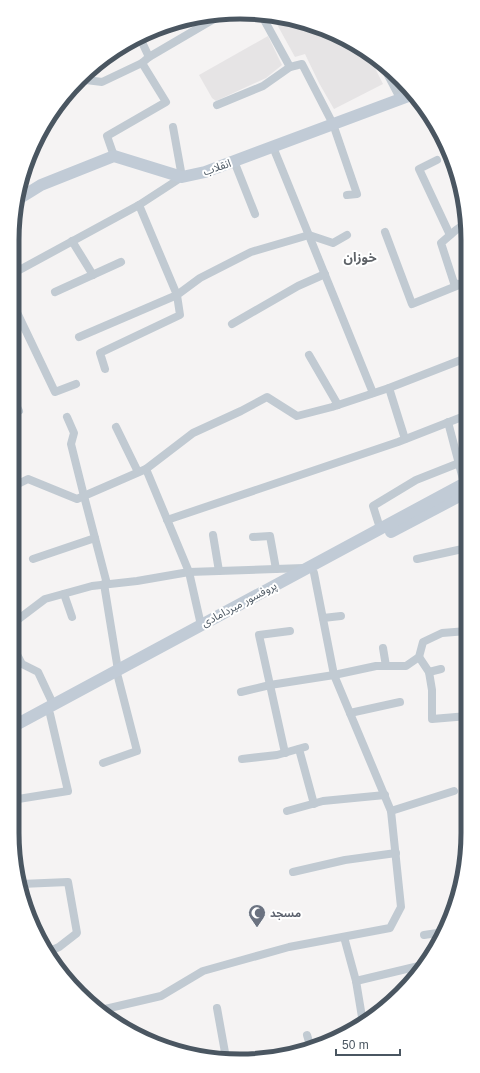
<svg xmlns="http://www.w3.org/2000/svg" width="480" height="1073" viewBox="0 0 480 1073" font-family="Helvetica,'Noto Sans Arabic',sans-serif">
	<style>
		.education { fill: #e6e4e5 }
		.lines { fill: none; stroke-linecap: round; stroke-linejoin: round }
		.street { stroke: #c1cad2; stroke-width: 8 }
		.secondary { stroke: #c1cbd6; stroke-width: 12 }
		.labels { text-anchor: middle; stroke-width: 4; stroke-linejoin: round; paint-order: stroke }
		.street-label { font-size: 11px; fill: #4a5661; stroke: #fff }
		.worship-label { font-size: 11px; font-weight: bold; fill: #5b616d; stroke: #fff; text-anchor: start }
		.quarter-label { font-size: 13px; font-weight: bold; fill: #5f6368; stroke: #fff }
		.rim { fill: none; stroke: #4a5661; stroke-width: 5 }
	</style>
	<rect width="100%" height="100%" fill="#f5f3f3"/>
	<g class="education">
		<path d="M 274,19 L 312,26 L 314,30 L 318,28 L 327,29 L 367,52 L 383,84 L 334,109 L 319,83 L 305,54 L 295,57 Z"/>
		<path d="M 268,36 L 282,65 L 266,78 L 216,101 L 212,98 L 199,75 Z"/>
	</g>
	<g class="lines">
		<g class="street">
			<path d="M 262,16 L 290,67 L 302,64 L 333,124 L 357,194 L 347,195"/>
			<path d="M 149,57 L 219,16"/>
			<path d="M 380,60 L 401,100"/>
			<path d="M 86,80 L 102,82 L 142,63"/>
			<path d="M 72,88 L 86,80"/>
			<path d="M 217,105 L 263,86 L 290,67"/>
			<path d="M 273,147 L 373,393"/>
			<path d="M 114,156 L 107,136 L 166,102 L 142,63 L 149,57 L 140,38"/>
			<path d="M 437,160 L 419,169 L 450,235"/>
			<path d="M 234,161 L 255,214"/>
			<path d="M 466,223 L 456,230 L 441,243 L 454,283 L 466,286"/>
			<path d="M 385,232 L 412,304 L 459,285"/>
			<path d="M 72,241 L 93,275"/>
			<path d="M 12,274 L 139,205 L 182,177 L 173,127"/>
			<path d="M 55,292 L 121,262"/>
			<path d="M 12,302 L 55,392 L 76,384"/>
			<path d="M 232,324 L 298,286 L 325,274"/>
			<path d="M 79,337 L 177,295 L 139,205"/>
			<path d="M 309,355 L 338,405"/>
			<path d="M 105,369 L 100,353 L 180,315 L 177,295 L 200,278 L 251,252 L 309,235 L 333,243 L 347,235"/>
			<path d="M 389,388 L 405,439"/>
			<path d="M 12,397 L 19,411"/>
			<path d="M 67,417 L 74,433 L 71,444 L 84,496 L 107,584"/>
			<path d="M 448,422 L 464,483"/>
			<path d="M 116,427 L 138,472"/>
			<path d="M 146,469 L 189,572 L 201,625"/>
			<path d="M 12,487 L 28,479 L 77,499 L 146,469 L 193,433 L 241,411 L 267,397 L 297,416 L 332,407 L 389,388 L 466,358"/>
			<path d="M 167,520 L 398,442 L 467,415"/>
			<path d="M 380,528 L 373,506 L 416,480 L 459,463"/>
			<path d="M 213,535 L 219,571"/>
			<path d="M 253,537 L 270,536 L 276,569"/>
			<path d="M 33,559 L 95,538"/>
			<path d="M 417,559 L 467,548"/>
			<path d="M 104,584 L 118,670"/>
			<path d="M 64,594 L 72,617"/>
			<path d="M 323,618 L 341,616"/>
			<path d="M 12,624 L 45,599 L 92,586 L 137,581 L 189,572 L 304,568"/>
			<path d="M 12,645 L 22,664 L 38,672 L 53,704"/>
			<path d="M 383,648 L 386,666"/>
			<path d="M 419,657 L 429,672 L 432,690 L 432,719 L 468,716"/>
			<path d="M 429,672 L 441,669"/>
			<path d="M 241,692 L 270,685 L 334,675 L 376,666 L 406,666 L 419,657 L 423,642 L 442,633 L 467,631"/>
			<path d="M 350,713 L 400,702"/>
			<path d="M 299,749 L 314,804"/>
			<path d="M 285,753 L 259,635 L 290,631"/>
			<path d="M 242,759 L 277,755 L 305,747"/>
			<path d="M 103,763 L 137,751 L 118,677"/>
			<path d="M 12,800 L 68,791 L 50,714"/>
			<path d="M 287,811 L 323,801 L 385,795"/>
			<path d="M 391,811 L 454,791"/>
			<path d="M 293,872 L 345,860 L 396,853"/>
			<path d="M 21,884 L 68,882 L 77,933 L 59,947 L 50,951"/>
			<path d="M 424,935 L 444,932"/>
			<path d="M 344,937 L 356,981 L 363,1023"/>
			<path d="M 356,981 L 423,965"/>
			<path d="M 217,1008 L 226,1058"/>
			<path d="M 106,1009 L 109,1017"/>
			<path d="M 101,1010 L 161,996 L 203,971 L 289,947 L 390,928 L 401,907 L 391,811 L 334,675 L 314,573"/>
			<path d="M 307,1035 L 310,1045"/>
		</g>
		<g class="secondary">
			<path d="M 20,198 L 41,185 L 114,156 L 182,177 L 205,172 L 414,94"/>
			<path d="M 391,532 L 467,492"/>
			<path d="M 12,727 L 467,482"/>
		</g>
	</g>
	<defs>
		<symbol id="mosque-pin" viewBox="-11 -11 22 30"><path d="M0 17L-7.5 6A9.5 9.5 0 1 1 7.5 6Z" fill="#6b7280" stroke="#fff"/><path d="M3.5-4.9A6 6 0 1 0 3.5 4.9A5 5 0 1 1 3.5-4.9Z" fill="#fff"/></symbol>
	</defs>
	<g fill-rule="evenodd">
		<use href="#mosque-pin" x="247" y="903" width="20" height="27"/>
	</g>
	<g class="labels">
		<g class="street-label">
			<text transform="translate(217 167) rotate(-19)" y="4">انقلاب</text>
			<text transform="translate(239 604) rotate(-28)" y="4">پروفسور میردامادی</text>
		</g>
		<g class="worship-label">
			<text x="270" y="917">مسجد</text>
		</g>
		<g class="quarter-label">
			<text x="360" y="262">خوزان</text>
		</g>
	</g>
	<path d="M0 0H480V1073H0ZM240 19H240A221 221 0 0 1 461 240V833A221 221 0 0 1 240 1054H240A221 221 0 0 1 19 833V240A221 221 0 0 1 240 19Z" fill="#fff" fill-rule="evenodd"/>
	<path class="rim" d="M240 19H240A221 221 0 0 1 461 240V833A221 221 0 0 1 240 1054H240A221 221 0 0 1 19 833V240A221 221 0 0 1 240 19Z"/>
	<path d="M336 1049v6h64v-6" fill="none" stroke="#4a5661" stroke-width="2"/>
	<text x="342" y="1049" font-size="12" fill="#4a5661" stroke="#ffffff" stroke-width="3" paint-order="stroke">50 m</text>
</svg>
